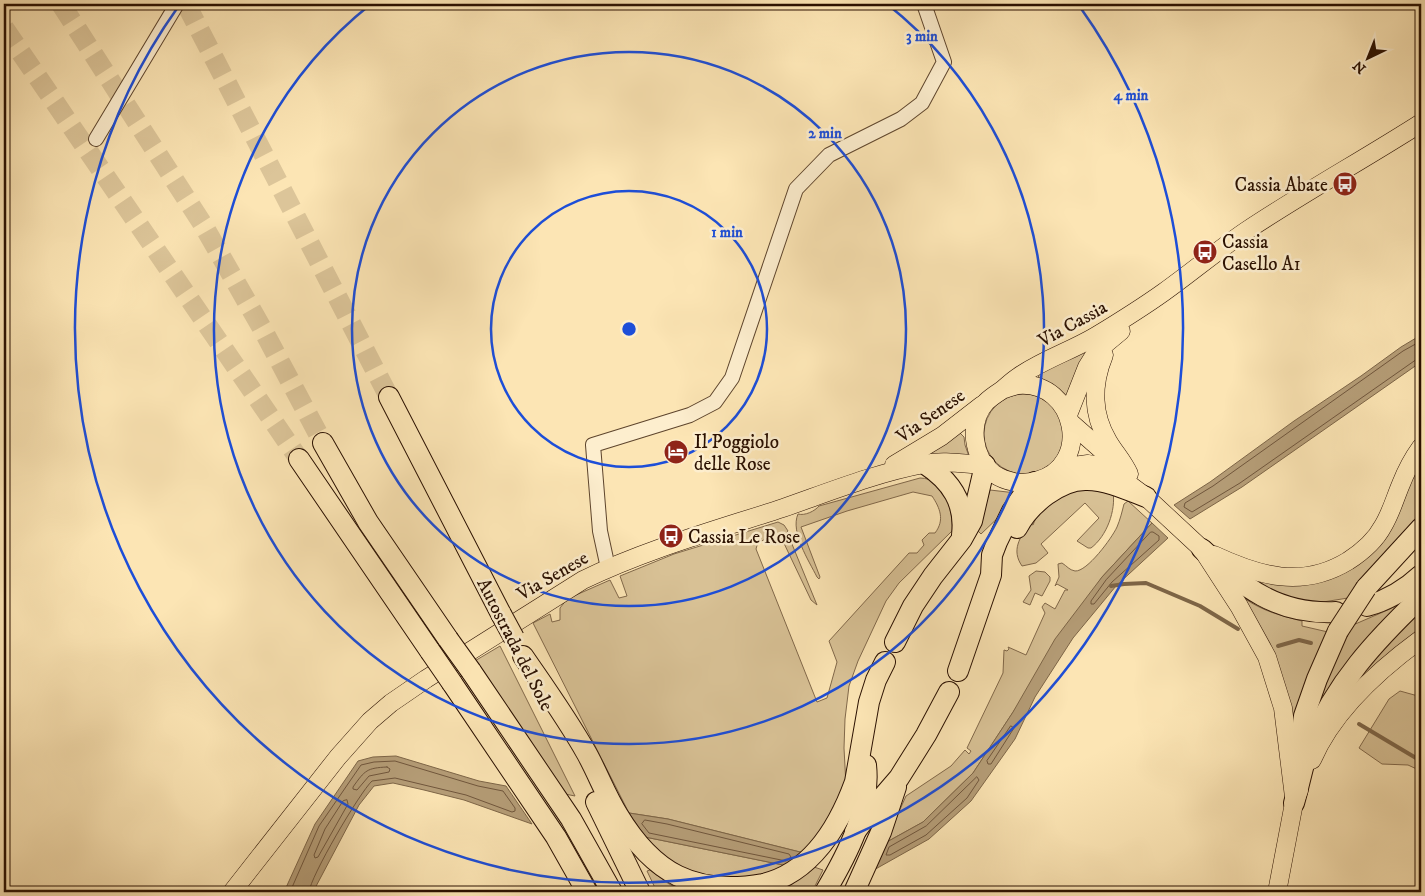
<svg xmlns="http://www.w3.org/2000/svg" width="1425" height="896" viewBox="0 0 1425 896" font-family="'IM FELL DW Pica',serif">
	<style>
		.green { fill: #d8c195; stroke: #81684a }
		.water { fill: #b59d77; stroke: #7d6547 }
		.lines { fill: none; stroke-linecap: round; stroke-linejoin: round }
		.shore { stroke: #70563c; stroke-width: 1 }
		.stream { stroke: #7d6547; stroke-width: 4 }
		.highway-tunnel { stroke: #dcc599; stroke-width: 20; stroke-dasharray: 20 10; stroke-linecap: butt }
		.minor-casing { stroke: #5e452d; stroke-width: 16 }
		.major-casing { stroke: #2a1000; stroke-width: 19 }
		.highway-casing { stroke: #2a1000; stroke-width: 22 }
		.minor { stroke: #fdeece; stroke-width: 14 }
		.major { stroke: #fce5b4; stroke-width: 18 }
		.highway { stroke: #fce5b4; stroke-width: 20 }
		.highway-bridge-casing { stroke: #2a1000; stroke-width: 22; stroke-linecap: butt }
		.highway-bridge { stroke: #fce5b4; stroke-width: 20 }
		.ring { fill: none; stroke: #1d4ed8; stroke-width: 2.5 }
		.labels { text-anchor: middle; stroke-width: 5; stroke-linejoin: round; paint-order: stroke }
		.poi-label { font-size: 19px; fill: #2a1000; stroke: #fdeece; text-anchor: start }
		.street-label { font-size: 19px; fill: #2a1000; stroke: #fdeece }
		.centre { fill: #1d4ed8; stroke: #fdeece; stroke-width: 2.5 }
		.ring-label { font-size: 15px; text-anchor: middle; font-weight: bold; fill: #1d4ed8; stroke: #fdeece; stroke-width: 5; stroke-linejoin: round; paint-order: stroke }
	</style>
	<rect width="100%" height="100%" fill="#fce5b4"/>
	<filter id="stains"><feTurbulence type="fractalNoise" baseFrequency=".004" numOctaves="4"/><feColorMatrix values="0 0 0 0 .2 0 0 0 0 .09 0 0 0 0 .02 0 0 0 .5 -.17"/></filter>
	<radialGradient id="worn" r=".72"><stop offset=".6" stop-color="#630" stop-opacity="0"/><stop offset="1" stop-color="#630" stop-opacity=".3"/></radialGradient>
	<g class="green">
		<path d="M 1106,332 L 1107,337 L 1067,397 L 1058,388 L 1038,378 L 1039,375 Z"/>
		<circle cx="1024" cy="434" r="40"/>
		<path d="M 960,433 L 964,437 L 965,445 L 970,459 L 895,467 Z"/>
		<path d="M 1421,461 L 1421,517 L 1348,598 L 1323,602 L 1301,601 L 1275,593 L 1246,574 L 1348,569 L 1404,493 Z"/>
		<path d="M 920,478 C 945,478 953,510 952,531 L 899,583 L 886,601 L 858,661 L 849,686 L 845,719 L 844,748 L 846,785 L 825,830 L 804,853 L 668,819 L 629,813 L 533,623 L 550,614 L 552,622 L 560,620 L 560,608 L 567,599 L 610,580 L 619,598 L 627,596 L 620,576 L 674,554 L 778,522 L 784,525 L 788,531 L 787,532 L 817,605 L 811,600 L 780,535 L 758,542 L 756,549 L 817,702 L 827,698 L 837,662 L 829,641 L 909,553 L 917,553 L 924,545 L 922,540 L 929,533 L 935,533 C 945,520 940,508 932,496 L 913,492 L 847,511 L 801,527 L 820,577 L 819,579 L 817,577 C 809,561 790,532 798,514 C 805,516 815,511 819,506 Z"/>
		<path d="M 1076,489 L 1113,492 C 1116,510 1107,536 1091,548 L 1088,548 L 1077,541 L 1099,518 L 1085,503 L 1041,544 L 1048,553 L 1036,563 L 1022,566 C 1011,550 1020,538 1029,523 L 1033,525 C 1040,505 1058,498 1076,489 Z"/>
		<path d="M 990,490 L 1016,493 L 1004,512 L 981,534 L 978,531 Z"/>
		<path d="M 1128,501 L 1152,523 L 1102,577 L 973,773 L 923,822 L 885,843 L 906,796 L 951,766 L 965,750 L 969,754 L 971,751 L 967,748 L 1003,673 L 1004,650 L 1007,651 L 1009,649 L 1008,647 L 1026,655 L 1045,613 L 1042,607 L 1045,603 L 1055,609 L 1065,590 L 1068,590 L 1057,584 L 1055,586 L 1059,577 L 1058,564 L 1062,563 C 1067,566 1069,570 1075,571 C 1087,572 1112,538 1117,527 C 1120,520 1122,512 1124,504 Z"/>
		<path d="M 1036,571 L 1045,572 L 1050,577 L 1050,581 L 1042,596 L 1035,593 L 1030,605 L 1023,602 L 1031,590 L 1029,576 Z"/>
		<path d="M 1244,598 C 1262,611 1282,616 1302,621 L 1302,626 L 1328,632 L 1294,738 Z"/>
		<path d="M 1406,600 L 1320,708 L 1311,711 L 1324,677 L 1353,625 L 1390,609 Z"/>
		<path d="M 1421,608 L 1421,632 L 1394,651 L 1356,682 L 1353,677 Z"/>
		<path d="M 500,646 L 575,796 L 565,794 L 473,662 Z"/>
		<path d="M 1400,691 L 1418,696 L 1421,695 L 1421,771 L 1408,765 L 1382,764 L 1359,748 L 1389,699 Z"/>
		<path d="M 645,837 L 788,866 L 783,871 L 719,883 L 668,864 Z"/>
		<path d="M 814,867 L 823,870 L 812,892 L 773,892 L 791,885 Z"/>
		<path d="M 650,870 L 669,884 L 686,892 L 657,892 L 647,871 Z"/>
	</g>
	<g class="water">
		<path d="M 1421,335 L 1421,362 L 1242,487 L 1190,519 L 1174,505 L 1210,482 L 1294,421 L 1361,376 L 1401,347 Z"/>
		<path d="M 1152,523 L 1168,538 L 1116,586 L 1073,638 L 1035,697 L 1015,739 L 971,801 L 929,839 L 872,871 L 885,843 L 923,822 L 973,773 L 1013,712 L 1055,639 L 1102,577 Z"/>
		<path d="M 396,756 L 479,781 L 506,786 L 532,824 L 464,800 L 424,790 L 393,783 L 374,786 L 359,805 L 313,892 L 284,892 L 315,824 L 358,761 L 373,757 Z"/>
		<path d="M 629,813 L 668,819 L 804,853 L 788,866 L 645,837 Z"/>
	</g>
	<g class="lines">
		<g class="shore">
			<path d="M 1421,341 L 1403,351 L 1213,486 L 1185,503 L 1184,507 L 1192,512 L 1240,483 L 1417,359 L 1421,359"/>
			<path d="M 1151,532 L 1153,532 L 1159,536 L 1159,540 L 1112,582 L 1094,604 L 1091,604 L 1091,601 L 1106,580 Z"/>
			<path d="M 1011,726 L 1014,728 L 991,764 L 988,764 L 987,761 Z"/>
			<path d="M 387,767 L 390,769 L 389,772 L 369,776 L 357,790 L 353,789 L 353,787 C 365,770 367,768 387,767 Z"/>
			<path d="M 977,777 L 979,780 L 967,798 L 926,835 L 890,855 L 886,855 L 889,847 L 926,826 Z"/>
			<path d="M 347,800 L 348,804 L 318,857 L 315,858 L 314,855 L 325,829 L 343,801 Z"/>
			<path d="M 645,820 L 667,824 L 789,854 L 791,857 L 786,861 L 649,833 L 642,824 Z"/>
			<path d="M 290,892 L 319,826 L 361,765 L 374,762 L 395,761 L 478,786 L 503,791 L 515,808 L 515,811 L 512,812 L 466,795 L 395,778 L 372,781 C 360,792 310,877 309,892"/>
		</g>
		<g class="stream">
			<path d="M 1111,586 L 1124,584 L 1146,583 L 1200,606 L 1238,629"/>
			<path d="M 1278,646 L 1299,640 L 1311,643"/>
			<path d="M 1359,724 L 1421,761"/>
		</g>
		<g class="highway-tunnel">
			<path d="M 61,4 L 202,223 L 263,330 L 323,443"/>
			<path d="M 186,4 L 389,397"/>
			<path d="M 4,28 L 299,459"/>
		</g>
		<defs>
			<g id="minor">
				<path d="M 96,139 L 177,4"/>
				<path d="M 608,568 L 600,531 L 593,445 L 690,415 L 715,402 L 732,378 L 796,189 L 829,155 L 901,119 L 922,103 L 944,62 L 924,4"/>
			</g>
			<g id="major">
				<path d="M 1104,355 C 1092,384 1092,414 1108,441 C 1115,453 1123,461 1129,474"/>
				<path d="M 1002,390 C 1007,388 1013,386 1018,385 C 1076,380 1094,466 1036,481 C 1022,485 1006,482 994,474 C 972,458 968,422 986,402 C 991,397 996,394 1002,390 C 1007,386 1012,381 1018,377 C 1042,360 1071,351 1096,336 C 1119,322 1143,307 1164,292 C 1192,272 1218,250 1246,231 C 1303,193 1363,160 1421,123"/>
				<path d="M 1068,415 L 1087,367 L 1097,351 L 1121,331"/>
				<path d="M 1071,423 L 1113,460"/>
				<path d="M 894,465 L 942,436 L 982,405"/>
				<path d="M 1059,468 L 1088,464 L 1100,466 L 1111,471 L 1146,497 L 1202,549 L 1239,606 L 1267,657 L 1283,708 L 1294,797"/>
				<path d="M 1214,555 C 1259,576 1302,589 1348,561 C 1362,552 1375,541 1383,526 C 1391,513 1395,498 1401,484 C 1406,471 1413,458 1421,447"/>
				<path d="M 1312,760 C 1333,711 1380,669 1421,639"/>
				<path d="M 232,892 L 338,757 L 370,721 L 391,703 L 426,679 L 583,580 C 647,549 716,530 783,508 C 829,492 876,473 924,464 C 944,460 965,464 985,465"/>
				<path d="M 1277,892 L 1294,803 L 1299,790"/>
			</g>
			<g id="highway">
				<path d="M 389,397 L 501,614"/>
				<path d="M 323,443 L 368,522 L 448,639"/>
				<path d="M 299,459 L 430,651"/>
				<path d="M 925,464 C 951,481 966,503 962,535"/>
				<path d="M 1017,528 C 1029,505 1060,479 1087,480 C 1107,480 1128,490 1146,497"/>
				<path d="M 1202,549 C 1243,587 1277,615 1336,612"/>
				<path d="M 1366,588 L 1421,528"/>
				<path d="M 1367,606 C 1388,600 1405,590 1421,575"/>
				<path d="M 895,642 L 913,606 L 933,576 L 962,539 L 972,521 L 985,465"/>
				<path d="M 523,656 C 545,688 568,720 587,754 C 598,774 606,796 618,815 C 653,873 694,896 763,884 C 811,873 839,826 855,782 L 869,702 L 876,680 L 885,662"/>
				<path d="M 471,671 L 571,819 L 612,892"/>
				<path d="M 958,671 L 991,575 L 992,555 L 997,542 L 1012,511 L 1024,494 L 1035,482"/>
				<path d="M 452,683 L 556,837 L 587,892"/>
				<path d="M 1300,753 L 1304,716 L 1317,679 L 1338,631"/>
				<path d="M 596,802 L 640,892"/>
				<path d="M 1294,803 C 1300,783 1303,762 1311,743 C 1336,683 1375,641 1421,597"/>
				<path d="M 855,832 L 874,807 L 899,778 L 926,735 L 949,692"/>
				<path d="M 825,892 C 847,855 871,810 866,765"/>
				<path d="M 854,892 L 881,832 L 896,787"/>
			</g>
		</defs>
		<use href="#minor" class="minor-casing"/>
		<use href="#major" class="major-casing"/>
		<use href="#highway" class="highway-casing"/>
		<use href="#minor" class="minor"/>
		<use href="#major" class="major"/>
		<use href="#highway" class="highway"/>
		<defs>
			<g id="highway-bridge">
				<path d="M 501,614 L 514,638"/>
				<path d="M 1338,631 L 1366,588"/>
				<path d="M 448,639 L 471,671"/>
				<path d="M 430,651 L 452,683"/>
			</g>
		</defs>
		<use href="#highway-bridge" class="highway-bridge-casing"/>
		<use href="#highway-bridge" class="highway-bridge"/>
	</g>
	<g class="ring">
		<circle cx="629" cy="329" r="138"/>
		<circle cx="629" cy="329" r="277"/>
		<path d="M887 4A415 415 0 1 1 371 4"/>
		<path d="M1080 7A554 554 0 1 1 178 7"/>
	</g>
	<defs>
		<symbol id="bus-disc" viewBox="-11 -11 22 22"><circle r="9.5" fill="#8f2418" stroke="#fdeece"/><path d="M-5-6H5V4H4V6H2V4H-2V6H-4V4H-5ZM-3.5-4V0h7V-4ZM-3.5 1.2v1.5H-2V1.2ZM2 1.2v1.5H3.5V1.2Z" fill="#fff"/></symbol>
		<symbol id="hotel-disc" viewBox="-11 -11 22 22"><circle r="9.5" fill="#8f2418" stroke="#fdeece"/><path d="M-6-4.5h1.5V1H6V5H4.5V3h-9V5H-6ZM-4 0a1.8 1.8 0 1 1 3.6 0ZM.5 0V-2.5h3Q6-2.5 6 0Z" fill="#fff"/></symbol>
	</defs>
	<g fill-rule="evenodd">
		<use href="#bus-disc" x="1331" y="170" width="28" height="28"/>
		<use href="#bus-disc" x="1191" y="238" width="28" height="28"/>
		<use href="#hotel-disc" x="662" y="438" width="28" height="28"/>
		<use href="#bus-disc" x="657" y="522" width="28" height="28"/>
	</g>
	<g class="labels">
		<g class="poi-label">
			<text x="1328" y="191" text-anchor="end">Cassia Abate</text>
			<text x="1222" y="248">Cassia<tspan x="1222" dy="22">Casello A1</tspan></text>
			<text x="694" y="448">Il Poggiolo<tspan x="694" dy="22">delle Rose</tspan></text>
			<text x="688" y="543">Cassia Le Rose</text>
		</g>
		<g class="street-label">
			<text transform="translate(1072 323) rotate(-29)" y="7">Via Cassia</text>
			<text transform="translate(930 415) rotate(-35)" y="7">Via Senese</text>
			<text transform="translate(552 575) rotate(-30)" y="7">Via Senese</text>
			<text transform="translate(516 644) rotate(63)" y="7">Autostrada del Sole</text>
		</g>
	</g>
	<circle cx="629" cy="329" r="8" class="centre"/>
	<g class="ring-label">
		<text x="922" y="41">3 min</text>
		<text x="1131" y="100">4 min</text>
		<text x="825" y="138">2 min</text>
		<text x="727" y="237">1 min</text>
	</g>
	<rect width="1425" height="896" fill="none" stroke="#fce5b4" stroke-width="20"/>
	<rect x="5" y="5" width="1415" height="886" fill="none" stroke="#2a1000" stroke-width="2.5"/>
	<rect x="10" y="10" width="1405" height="876" fill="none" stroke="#2a1000"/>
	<g transform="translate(1368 58) rotate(223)" stroke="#fdeece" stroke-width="4" paint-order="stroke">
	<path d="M0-4L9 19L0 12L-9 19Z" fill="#2a1000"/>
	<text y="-8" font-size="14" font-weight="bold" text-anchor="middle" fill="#2a1000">N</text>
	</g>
	<rect width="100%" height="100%" filter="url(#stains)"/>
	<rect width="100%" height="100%" fill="url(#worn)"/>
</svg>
